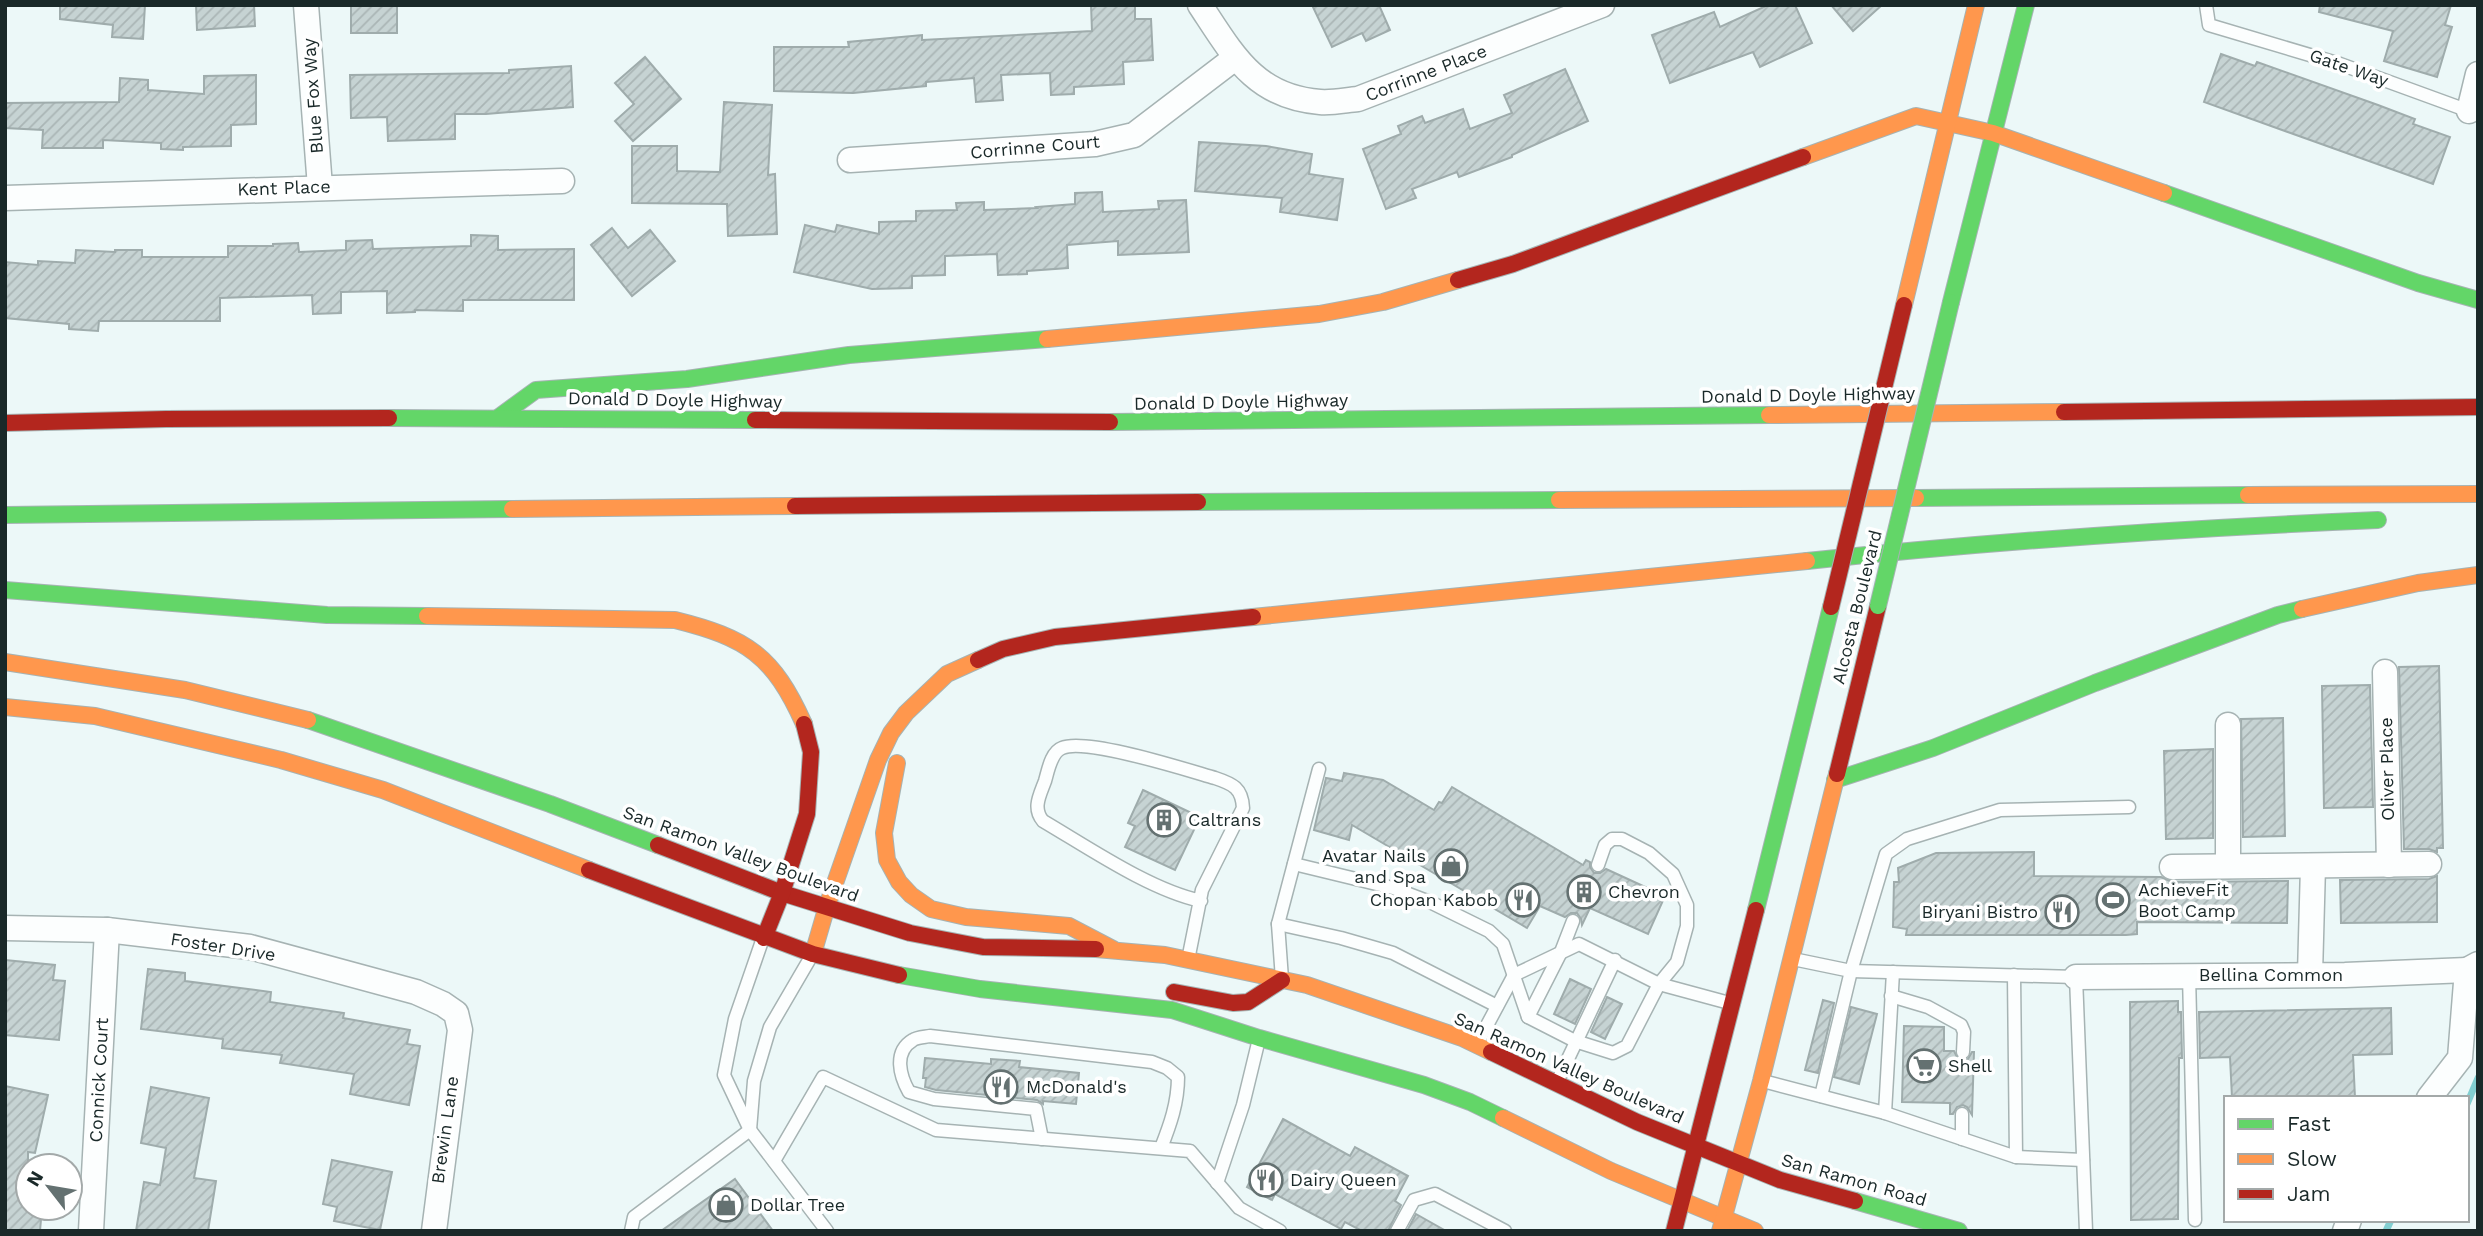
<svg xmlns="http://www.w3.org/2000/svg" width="2483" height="1236" viewBox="0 0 2483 1236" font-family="'Work Sans',sans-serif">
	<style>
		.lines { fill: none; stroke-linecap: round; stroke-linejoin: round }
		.stream { stroke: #82cfd1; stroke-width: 7 }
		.building { fill: url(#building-hatch); stroke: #9facac; stroke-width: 2 }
		.lane-casing { stroke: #a6b3b3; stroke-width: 15 }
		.street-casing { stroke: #a6b3b3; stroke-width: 27 }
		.fast-casing { stroke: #a6b3b3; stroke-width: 18 }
		.slow-casing { stroke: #a6b3b3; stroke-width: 18 }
		.jam-casing { stroke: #a6b3b3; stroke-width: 18 }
		.lane { stroke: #fcfefe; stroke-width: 12 }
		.street { stroke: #fcfefe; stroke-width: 24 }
		.fast { stroke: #63d668; stroke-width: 16 }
		.slow { stroke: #ff974d; stroke-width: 16 }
		.jam { stroke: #b3261e; stroke-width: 16 }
		.fast-bridge-casing { stroke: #a6b3b3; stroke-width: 18; stroke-linecap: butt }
		.jam-bridge-casing { stroke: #a6b3b3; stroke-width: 18; stroke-linecap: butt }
		.fast-bridge { stroke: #63d668; stroke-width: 16 }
		.jam-bridge { stroke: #b3261e; stroke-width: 16 }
		.labels { text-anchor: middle; stroke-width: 7; stroke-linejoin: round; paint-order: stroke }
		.street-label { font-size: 18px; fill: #1a2929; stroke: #fff }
		.poi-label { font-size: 18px; fill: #1a2929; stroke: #fff; text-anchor: start }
	</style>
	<defs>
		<pattern id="building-hatch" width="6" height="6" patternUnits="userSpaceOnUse" patternTransform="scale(1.75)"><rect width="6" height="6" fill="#c6d3d3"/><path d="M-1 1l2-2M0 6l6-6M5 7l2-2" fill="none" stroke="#aab5b5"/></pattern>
	</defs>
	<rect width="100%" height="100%" fill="#ecf8f8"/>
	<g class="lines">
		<g class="stream">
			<path d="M 2467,1104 L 2478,1078"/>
			<path d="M 2386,1231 L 2391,1220"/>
		</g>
	</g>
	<g class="building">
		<path d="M 60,5 L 145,5 L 143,39 L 112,37 L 113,25 L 60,19 Z"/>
		<path d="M 196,5 L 254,5 L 255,26 L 197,30 Z"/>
		<rect x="351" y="5" width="46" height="28"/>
		<path d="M 1091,5 L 1135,5 L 1135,19 L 1151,19 L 1153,60 L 1123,62 L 1124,84 L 1074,87 L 1074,94 L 1051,95 L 1050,73 L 1001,75 L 1003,100 L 976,102 L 974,78 L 926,82 L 926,86 L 853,93 L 774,91 L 774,47 L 849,47 L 848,42 L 922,35 L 922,40 L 1092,31 Z"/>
		<path d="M 1312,5 L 1379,5 L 1390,30 L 1366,41 L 1362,33 L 1332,47 Z"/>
		<path d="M 1768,5 L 1795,5 L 1812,43 L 1760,67 L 1753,52 L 1670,83 L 1652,35 L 1714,12 L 1720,27 Z"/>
		<path d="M 1831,5 L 1882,5 L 1853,31 Z"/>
		<path d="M 2320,5 L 2451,5 L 2445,25 L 2452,27 L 2437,77 L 2384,61 L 2393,31 L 2319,12 Z"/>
		<path d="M 2221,54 L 2255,66 L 2257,62 L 2378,105 L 2415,119 L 2413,124 L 2450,137 L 2433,184 L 2204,102 Z"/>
		<path d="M 645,57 L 681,99 L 633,141 L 615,121 L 634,104 L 615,83 Z"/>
		<path d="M 571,66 L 573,107 L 486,114 L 455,114 L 455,139 L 388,141 L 387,117 L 351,118 L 350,75 L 509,73 L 509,70 Z"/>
		<path d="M 1565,69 L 1588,121 L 1512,155 L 1512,157 L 1459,177 L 1457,172 L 1412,189 L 1416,198 L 1386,209 L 1363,149 L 1401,134 L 1398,126 L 1422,116 L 1425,123 L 1463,109 L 1470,129 L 1512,113 L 1504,95 Z"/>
		<path d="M 256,75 L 256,124 L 231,125 L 231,146 L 183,147 L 183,150 L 161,149 L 161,143 L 103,140 L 103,148 L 42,148 L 43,130 L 5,128 L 5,103 L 119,102 L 120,78 L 148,80 L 148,90 L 204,94 L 204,76 Z"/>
		<path d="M 724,102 L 772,105 L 768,175 L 775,174 L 777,234 L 728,236 L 727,204 L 632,203 L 632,146 L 677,146 L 677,171 L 720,172 Z"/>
		<path d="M 1199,142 L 1266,146 L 1312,154 L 1309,174 L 1343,179 L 1337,220 L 1280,212 L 1282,198 L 1195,191 Z"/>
		<path d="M 1102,192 L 1103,212 L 1159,209 L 1158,201 L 1186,200 L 1189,252 L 1118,255 L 1118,241 L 1067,245 L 1068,268 L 1027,271 L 1027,274 L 998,275 L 997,254 L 945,256 L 945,275 L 912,276 L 912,288 L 872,289 L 794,272 L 805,225 L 835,232 L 837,225 L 879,234 L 879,222 L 916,221 L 916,211 L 957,210 L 956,203 L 984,202 L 984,210 L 1037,208 L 1036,207 L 1075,204 L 1075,193 Z"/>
		<path d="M 612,228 L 628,248 L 650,230 L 675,261 L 632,296 L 591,245 Z"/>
		<path d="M 471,235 L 498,236 L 498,250 L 574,249 L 574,300 L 463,300 L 463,311 L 415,310 L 415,312 L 387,313 L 387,291 L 341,292 L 341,313 L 313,314 L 312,295 L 220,298 L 220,321 L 99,321 L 98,331 L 69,329 L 69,324 L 5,318 L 5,262 L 38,265 L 38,261 L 75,263 L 76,250 L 115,252 L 115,250 L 142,250 L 142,257 L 228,257 L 228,246 L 273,246 L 273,244 L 298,243 L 299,252 L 346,250 L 346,241 L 372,240 L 373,249 L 471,246 Z"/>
		<path d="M 2439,666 L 2443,848 L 2437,848 L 2437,852 L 2429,849 L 2404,849 L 2399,667 Z"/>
		<path d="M 2370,685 L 2373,807 L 2324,808 L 2322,686 Z"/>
		<path d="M 2283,718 L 2285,836 L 2243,837 L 2241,719 Z"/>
		<path d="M 2213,749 L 2213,838 L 2166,839 L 2164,751 Z"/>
		<path d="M 1344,773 L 1383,780 L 1434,810 L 1439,802 L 1442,803 L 1452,787 L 1583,865 L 1586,860 L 1590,862 L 1590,867 L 1594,873 L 1600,873 L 1606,869 L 1665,896 L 1648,934 L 1590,908 L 1582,925 L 1581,919 L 1577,913 L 1571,913 L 1565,917 L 1540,906 L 1527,928 L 1352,825 L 1349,840 L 1314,830 L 1326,778 L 1342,781 Z"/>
		<path d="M 1143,790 L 1200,817 L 1175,870 L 1125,847 L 1135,826 L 1128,823 Z"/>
		<path d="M 2034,852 L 2034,876 L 2161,877 L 2172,882 L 2288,881 L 2287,923 L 2137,922 L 2137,934 L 2126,935 L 1906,935 L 1907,929 L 1893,927 L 1894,882 L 1899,882 L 1898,868 L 1936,853 Z"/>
		<path d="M 2437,876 L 2437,922 L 2341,923 L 2340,880 L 2429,879 Z"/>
		<path d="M 5,960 L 55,965 L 53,980 L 65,981 L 59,1040 L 5,1035 Z"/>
		<path d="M 148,969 L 185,973 L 185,981 L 271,992 L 270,1002 L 344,1013 L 343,1018 L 410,1030 L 407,1044 L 420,1046 L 409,1105 L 350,1094 L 354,1074 L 280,1063 L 282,1055 L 222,1048 L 223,1039 L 141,1029 Z"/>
		<path d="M 1570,979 L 1591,989 L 1575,1024 L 1554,1014 Z"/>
		<path d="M 1607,997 L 1622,1004 L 1605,1039 L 1591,1032 Z"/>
		<path d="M 1823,1000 L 1834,1003 L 1818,1073 L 1805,1070 Z"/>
		<path d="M 2178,1001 L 2178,1012 L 2181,1012 L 2182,1058 L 2179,1058 L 2178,1219 L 2131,1220 L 2130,1002 Z"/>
		<path d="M 1851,1007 L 1877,1014 L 1859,1084 L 1834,1077 Z"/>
		<path d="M 2391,1008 L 2392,1054 L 2353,1055 L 2355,1098 L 2232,1098 L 2230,1057 L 2200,1058 L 2199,1012 Z"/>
		<path d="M 1904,1026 L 1944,1027 L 1944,1051 L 1954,1051 L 1958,1059 L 1963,1061 L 1968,1059 L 1972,1052 L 1974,1052 L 1972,1115 L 1967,1107 L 1963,1105 L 1957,1107 L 1953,1114 L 1950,1114 L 1950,1103 L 1902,1102 Z"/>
		<path d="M 925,1058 L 991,1064 L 991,1059 L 1020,1061 L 1019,1067 L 1079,1073 L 1076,1104 L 1043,1101 L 1043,1104 L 1037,1100 L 936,1090 L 925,1087 L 926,1078 L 923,1078 Z"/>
		<path d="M 5,1086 L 48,1095 L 35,1153 L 28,1152 L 28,1208 L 42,1208 L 40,1231 L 5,1231 Z"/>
		<path d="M 151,1087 L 209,1098 L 194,1178 L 216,1181 L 208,1231 L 136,1231 L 144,1182 L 160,1185 L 166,1148 L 141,1143 Z"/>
		<path d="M 1283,1119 L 1350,1156 L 1355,1147 L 1408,1176 L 1395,1201 L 1401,1205 L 1388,1231 L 1362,1231 L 1345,1222 L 1341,1229 L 1275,1194 L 1272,1200 L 1247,1187 Z"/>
		<path d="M 332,1160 L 392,1172 L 380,1230 L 334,1221 L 337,1207 L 323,1204 Z"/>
		<path d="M 735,1179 L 773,1231 L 661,1231 Z"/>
		<path d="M 1416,1214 L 1446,1231 L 1407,1231 Z"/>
	</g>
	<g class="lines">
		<defs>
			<g id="lane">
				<path d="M 2206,5 L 2209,25 L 2340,64 L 2469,111"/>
				<path d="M 1294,864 L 1393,888 L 1430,902 L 1489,931 L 1503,944 L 1528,1017 L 1575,1041 L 1613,1053 L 1627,1046 L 1659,984 L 1677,962 L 1687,926 L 1687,905 L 1673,874 L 1649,853 L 1622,839 L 1612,839 L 1605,845 L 1598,865"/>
				<path d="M 1278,924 L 1341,938 L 1393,953 L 1497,1006"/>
				<path d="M 1793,959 L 1851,971 L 2076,977 L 2086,1231"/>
				<path d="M 1188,960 L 1202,890 L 1243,808 C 1242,788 1233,784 1215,778 C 1187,770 1085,737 1062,748 C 1051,752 1048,771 1045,781 C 1040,795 1032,808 1043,821 C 1089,848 1150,890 1201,901"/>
				<path d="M 2014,975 L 2016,1157"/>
				<path d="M 2189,975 L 2195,1220"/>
				<path d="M 1282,979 L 1278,924 L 1319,769"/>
				<path d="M 1891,996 L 1928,1007 L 1961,1025 L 1964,1032 L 1963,1052"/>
				<path d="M 1528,1017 L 1561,952 L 1573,921"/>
				<path d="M 1477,1044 L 1514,975 L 1579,944 L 1659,984 L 1733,1004"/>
				<path d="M 1763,1081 L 1885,1113 L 2016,1157 L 2083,1160"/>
				<path d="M 1557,1082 L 1615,960"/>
				<path d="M 1821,1096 L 1851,971 L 1886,854 L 1907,839 L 2000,810 L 2129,807"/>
				<path d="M 1885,1113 L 1893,972"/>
				<path d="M 750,1130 L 724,1075 L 735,1019 L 762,941"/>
				<path d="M 750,1130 L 754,1081 L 770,1027 L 812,955"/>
				<path d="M 1042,1139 L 1036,1109 L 934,1099 L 909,1092 C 900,1076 893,1052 913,1040 C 917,1037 925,1037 930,1036 L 1152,1062 L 1167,1068 L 1178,1077 C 1178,1103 1170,1125 1161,1148"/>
				<path d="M 1962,1139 L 1962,1114"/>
				<path d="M 774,1161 L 823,1077 L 936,1130 L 1190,1151 L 1239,1208 L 1280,1231"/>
				<path d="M 1217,1183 L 1243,1105 L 1259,1039"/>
				<path d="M 631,1231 L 634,1217 L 750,1130 L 827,1231"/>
				<path d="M 1397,1231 L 1414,1200 L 1435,1194 L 1505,1231"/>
			</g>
			<g id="street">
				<path d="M 306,5 L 320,187"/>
				<path d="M 1200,5 C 1233,55 1255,97 1320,102 C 1333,103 1346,100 1358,99 L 1602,5"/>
				<path d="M 2469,111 L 2478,74"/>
				<path d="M 850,160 L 1095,144 L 1134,135 L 1235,58"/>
				<path d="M 5,198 L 562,181"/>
				<path d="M 2385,672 L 2389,865"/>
				<path d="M 2228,866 L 2228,725"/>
				<path d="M 2172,867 L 2429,864"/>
				<path d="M 5,928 L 107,930 L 250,947 L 416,992 L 443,1004 L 456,1013 L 460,1030 L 434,1231"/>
				<path d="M 2310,974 L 2313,866"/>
				<path d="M 2076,977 L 2345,975 L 2467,970"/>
				<path d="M 2429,1098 L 2460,1058 L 2467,970 L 2478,964"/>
				<path d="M 91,1231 L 107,930"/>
				<path d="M 2345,1231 L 2349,1220"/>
			</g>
			<g id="fast">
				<path d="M 2164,193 L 2418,283 L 2478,300"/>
				<path d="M 1951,302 L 2026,5"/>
				<path d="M 499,417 L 536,390 L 687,379 L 849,355 L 1047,339"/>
				<path d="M 389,418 L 755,420"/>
				<path d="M 1110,422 L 1769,415"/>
				<path d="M 1916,498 L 2248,495"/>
				<path d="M 1198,502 L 1559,500"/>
				<path d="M 5,515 L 512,509"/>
				<path d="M 1807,561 C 1997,541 2187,528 2378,520"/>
				<path d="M 5,590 L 327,615 L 427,616"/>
				<path d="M 308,720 L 550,804 L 658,845"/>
				<path d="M 1835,780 L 1933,748 L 2095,683 L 2278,615 L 2302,609"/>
				<path d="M 1756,910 L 1831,607"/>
				<path d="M 899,975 L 980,989 L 1172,1010 L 1259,1038 L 1424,1085 L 1470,1102 L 1503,1118"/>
				<path d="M 1855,1201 L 1959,1231"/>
			</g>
			<g id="slow">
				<path d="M 1803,157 L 1916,116 L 1993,133 L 2164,193"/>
				<path d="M 1904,305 L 1976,5"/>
				<path d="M 1047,339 L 1319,314 L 1383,302 L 1458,280"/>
				<path d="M 1769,415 L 2064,412"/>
				<path d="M 2248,495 L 2478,494"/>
				<path d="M 1559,500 L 1916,498"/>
				<path d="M 512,509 L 795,506"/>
				<path d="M 2302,609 L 2418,583 L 2478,575"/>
				<path d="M 427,616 L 675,620 C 747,638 773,655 804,724"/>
				<path d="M 1253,617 L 1807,561"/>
				<path d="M 5,662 L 185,690 L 308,720"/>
				<path d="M 5,707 L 95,716 L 281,760 L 383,790 L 589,870"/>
				<path d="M 897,763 L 884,833 L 887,860 L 899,882 L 911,895 L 931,909 L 966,917 L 1069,926 L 1113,949"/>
				<path d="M 1096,949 L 1165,955 L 1307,985 L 1462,1038 L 1491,1052"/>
				<path d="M 813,954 L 827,906 L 878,760 L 891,733 L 906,713 L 947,674 L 978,660"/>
				<path d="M 1503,1118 L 1611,1171 L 1755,1231"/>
				<path d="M 1720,1231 L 1761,1081 L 1837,774"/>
			</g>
			<g id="jam">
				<path d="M 1458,280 L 1513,264 L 1803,157"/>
				<path d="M 2064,412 L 2478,407"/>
				<path d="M 755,420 L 1110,422"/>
				<path d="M 5,423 L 166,419 L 389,418"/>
				<path d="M 795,506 L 1198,502"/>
				<path d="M 978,660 L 1003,649 L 1055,637 L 1253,617"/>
				<path d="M 1837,774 L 1878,606"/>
				<path d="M 658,845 L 782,893 L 910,933 L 983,947 L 1096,949"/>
				<path d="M 589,870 L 813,954 L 899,975"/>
				<path d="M 764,938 L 782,893 L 807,814 L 811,752 L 804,724"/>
				<path d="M 1174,992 L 1233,1003 L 1248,1002 L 1282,980"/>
				<path d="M 1491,1052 L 1637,1122 L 1780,1180 L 1855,1201"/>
				<path d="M 1674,1231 L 1756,910"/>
			</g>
		</defs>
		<use href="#lane" class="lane-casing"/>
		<use href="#street" class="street-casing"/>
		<use href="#fast" class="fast-casing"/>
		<use href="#slow" class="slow-casing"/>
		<use href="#jam" class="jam-casing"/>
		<use href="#lane" class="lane"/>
		<use href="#street" class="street"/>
		<use href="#fast" class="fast"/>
		<use href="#slow" class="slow"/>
		<use href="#jam" class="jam"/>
		<defs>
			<path id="fast-bridge" d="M 1878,606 L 1951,302"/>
			<path id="jam-bridge" d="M 1831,607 L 1904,305"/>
		</defs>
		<use href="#fast-bridge" class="fast-bridge-casing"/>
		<use href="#jam-bridge" class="jam-bridge-casing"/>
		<use href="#fast-bridge" class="fast-bridge"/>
		<use href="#jam-bridge" class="jam-bridge"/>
	</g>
	<defs>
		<symbol id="building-ring" viewBox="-11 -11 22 22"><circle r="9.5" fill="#fff" stroke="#647171" stroke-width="1.5"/><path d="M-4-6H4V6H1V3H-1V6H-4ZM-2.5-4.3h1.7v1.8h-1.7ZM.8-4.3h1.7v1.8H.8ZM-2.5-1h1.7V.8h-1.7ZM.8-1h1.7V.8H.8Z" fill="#647171"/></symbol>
		<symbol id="shop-ring" viewBox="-11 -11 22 22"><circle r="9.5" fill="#fff" stroke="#647171" stroke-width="1.5"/><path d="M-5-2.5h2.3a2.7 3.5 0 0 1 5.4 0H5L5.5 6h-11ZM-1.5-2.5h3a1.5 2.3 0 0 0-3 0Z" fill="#647171"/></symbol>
		<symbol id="restaurant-ring" viewBox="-11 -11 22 22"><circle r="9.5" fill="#fff" stroke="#647171" stroke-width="1.5"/><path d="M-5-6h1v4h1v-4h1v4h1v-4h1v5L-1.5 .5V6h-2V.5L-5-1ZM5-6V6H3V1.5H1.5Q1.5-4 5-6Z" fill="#647171"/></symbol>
		<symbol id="stadium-ring" viewBox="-11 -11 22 22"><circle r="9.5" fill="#fff" stroke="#647171" stroke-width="1.5"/><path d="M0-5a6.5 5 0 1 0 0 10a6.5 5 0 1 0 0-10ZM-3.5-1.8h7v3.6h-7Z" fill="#647171"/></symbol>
		<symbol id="supermarket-ring" viewBox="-11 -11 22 22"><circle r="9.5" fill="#fff" stroke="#647171" stroke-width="1.5"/><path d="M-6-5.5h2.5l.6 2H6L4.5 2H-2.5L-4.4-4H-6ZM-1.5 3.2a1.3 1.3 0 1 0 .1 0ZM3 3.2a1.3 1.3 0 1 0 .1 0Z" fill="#647171"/></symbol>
	</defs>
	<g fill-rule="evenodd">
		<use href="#building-ring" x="1145" y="801" width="38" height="38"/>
		<use href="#shop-ring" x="1432" y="847" width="38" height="38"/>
		<use href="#building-ring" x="1565" y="873" width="38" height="38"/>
		<use href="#restaurant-ring" x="1504" y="881" width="38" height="38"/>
		<use href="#stadium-ring" x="2094" y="881" width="38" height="38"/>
		<use href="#restaurant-ring" x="2043" y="893" width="38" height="38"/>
		<use href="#supermarket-ring" x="1905" y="1047" width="38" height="38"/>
		<use href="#restaurant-ring" x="982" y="1068" width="38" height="38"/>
		<use href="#restaurant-ring" x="1247" y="1161" width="38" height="38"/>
		<use href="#shop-ring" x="707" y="1186" width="38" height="38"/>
	</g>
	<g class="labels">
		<g class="street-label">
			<text transform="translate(2349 68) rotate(19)" y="6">Gate Way</text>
			<text transform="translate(1426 73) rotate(-21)" y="6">Corrinne Place</text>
			<text transform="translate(313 96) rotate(-94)" y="6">Blue Fox Way</text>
			<text transform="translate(1035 147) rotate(-5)" y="6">Corrinne Court</text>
			<text transform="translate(284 188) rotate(-2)" y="6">Kent Place</text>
			<text transform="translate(1808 395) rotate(-1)" y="6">Donald D Doyle Highway</text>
			<text transform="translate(675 400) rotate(1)" y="6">Donald D Doyle Highway</text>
			<text transform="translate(1241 402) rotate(-1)" y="6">Donald D Doyle Highway</text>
			<text transform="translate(1857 607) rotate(-76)" y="6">Alcosta Boulevard</text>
			<text transform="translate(2387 769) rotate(-91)" y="6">Oliver Place</text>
			<text transform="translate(741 854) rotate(20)" y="6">San Ramon Valley Boulevard</text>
			<text transform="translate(223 947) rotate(9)" y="6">Foster Drive</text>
			<text x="2271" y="981">Bellina Common</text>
			<text transform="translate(1569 1068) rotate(24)" y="6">San Ramon Valley Boulevard</text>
			<text transform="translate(99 1080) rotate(-87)" y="6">Connick Court</text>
			<text transform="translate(445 1130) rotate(-82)" y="6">Brewin Lane</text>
			<text transform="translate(1854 1180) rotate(16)" y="6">San Ramon Road</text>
		</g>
		<g class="poi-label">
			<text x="1188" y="826">Caltrans</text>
			<text x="1426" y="862" text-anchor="end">Avatar Nails<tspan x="1426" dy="21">and Spa</tspan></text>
			<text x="2138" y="896">AchieveFit<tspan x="2138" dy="21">Boot Camp</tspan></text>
			<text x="1608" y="898">Chevron</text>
			<text x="1498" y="906" text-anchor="end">Chopan Kabob</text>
			<text x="2038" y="918" text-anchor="end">Biryani Bistro</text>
			<text x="1948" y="1072">Shell</text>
			<text x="1026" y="1093">McDonald's</text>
			<text x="1290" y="1186">Dairy Queen</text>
			<text x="750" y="1211">Dollar Tree</text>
		</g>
	</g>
	<rect width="2483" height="1236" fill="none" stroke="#1a2929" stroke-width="14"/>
	<rect x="2224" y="1096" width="245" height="126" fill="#ffffff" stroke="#a3a9a9" stroke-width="2"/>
	<rect x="2238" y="1119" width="35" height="10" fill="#63d668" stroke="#a3a9a9" stroke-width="2"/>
	<text x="2287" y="1131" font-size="21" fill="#1a2929">Fast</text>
	<rect x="2238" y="1154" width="35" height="10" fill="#ff974d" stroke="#a3a9a9" stroke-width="2"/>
	<text x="2287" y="1166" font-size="21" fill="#1a2929">Slow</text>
	<rect x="2238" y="1189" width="35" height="10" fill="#b3261e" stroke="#a3a9a9" stroke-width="2"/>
	<text x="2287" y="1201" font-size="21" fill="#1a2929">Jam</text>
	<g transform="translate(49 1187) rotate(301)"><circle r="33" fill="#ffffff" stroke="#a3a9a9" stroke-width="2"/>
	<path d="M0-5L12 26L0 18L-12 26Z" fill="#647171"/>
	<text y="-10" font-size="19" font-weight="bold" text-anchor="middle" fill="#1a2929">N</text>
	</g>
</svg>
